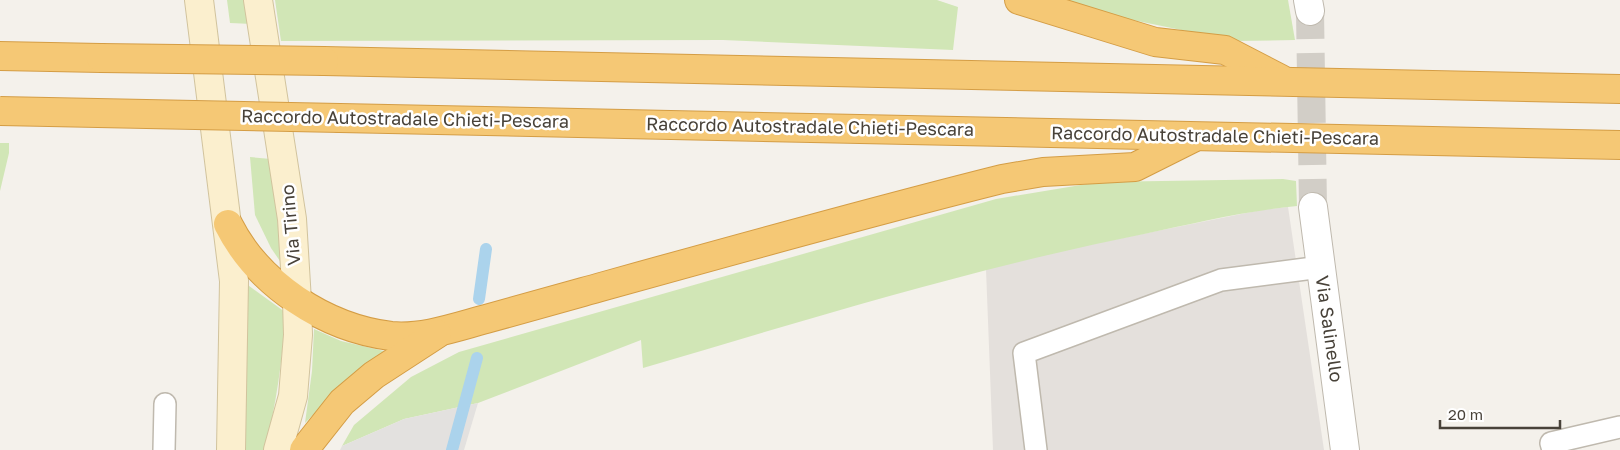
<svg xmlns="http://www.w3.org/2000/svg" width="1620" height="450" viewBox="0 0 1620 450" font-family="'Golos Text',sans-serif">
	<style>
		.industrial { fill: #e4e0dc }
		.green { fill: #d1e6b6 }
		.parking { fill: #e3e1df }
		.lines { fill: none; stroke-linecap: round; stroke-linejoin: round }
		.stream { stroke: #abd3ec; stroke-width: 12 }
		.street-tunnel { stroke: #d2cec7; stroke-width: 28; stroke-dasharray: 28 14; stroke-linecap: butt }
		.lane-casing { stroke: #bfb9ae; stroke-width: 24 }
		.street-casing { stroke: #bfb9ae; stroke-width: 30 }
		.secondary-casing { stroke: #d1c39d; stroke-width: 30 }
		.highway-casing { stroke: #d49d45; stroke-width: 30 }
		.lane { stroke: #fff; stroke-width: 21 }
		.street { stroke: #fff; stroke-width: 28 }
		.secondary { stroke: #fbefce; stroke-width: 28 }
		.highway { stroke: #f5c875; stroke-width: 28 }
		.highway-bridge-casing { stroke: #d49d45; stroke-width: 30; stroke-linecap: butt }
		.highway-bridge { stroke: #f5c875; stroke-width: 28 }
		.labels { text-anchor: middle; stroke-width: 5; stroke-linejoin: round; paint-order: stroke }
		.street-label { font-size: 18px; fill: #484239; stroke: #fff }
	</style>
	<rect width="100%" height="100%" fill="#f4f1eb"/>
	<path class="industrial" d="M 1288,207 L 1324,450 L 993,450 L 986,269 L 1053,252 L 1261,210 Z"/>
	<g class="green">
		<path d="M 227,0 L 247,0 L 252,24 L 230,23 Z"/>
		<path d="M 275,0 L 937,0 L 958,7 L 953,50 L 723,40 L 281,41 Z"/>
		<path d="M 1066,0 L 1288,0 L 1295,40 L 1235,41 L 1118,17 Z"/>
		<path d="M 0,143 L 9,143 L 9,153 L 0,191 Z"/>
		<path d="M 250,157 L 271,159 L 282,264 L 271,248 L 255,215 Z"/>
		<path d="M 1283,179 L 1296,181 L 1297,206 C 1245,211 1195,223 1144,234 C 974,268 809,319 643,368 L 641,340 L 478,403 L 404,419 L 342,446 L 354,425 L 411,377 L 459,352 L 996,199 L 1099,182 Z"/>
		<path d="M 245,283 L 285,312 C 283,359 276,404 265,450 L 243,450 Z"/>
		<path d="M 314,329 L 341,341 L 384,351 L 348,380 L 305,423 L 312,371 Z"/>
	</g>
	<path class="parking" d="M 478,403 L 464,450 L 340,450 L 342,446 L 404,419 Z"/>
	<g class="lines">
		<g class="stream">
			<path d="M 479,299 L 486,249"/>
			<path d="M 452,450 L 477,358"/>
		</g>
		<path class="street-tunnel" d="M 1310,11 L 1313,207"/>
		<defs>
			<g id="lane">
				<path d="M 164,450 L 165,404"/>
				<path d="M 1036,450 L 1024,353 L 1221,280 L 1321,267"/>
				<path d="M 1553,450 L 1551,443 L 1620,427"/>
			</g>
			<g id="street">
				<path d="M 1308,0 L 1310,11"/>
				<path d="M 1313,207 L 1345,450"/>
			</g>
			<g id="secondary">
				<path d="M 199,0 L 234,281 L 231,450"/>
				<path d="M 258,0 L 292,219 L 297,301 L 298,335 L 293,396 L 278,450"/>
			</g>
			<g id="highway">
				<path d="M 1019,0 L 1155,42 L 1225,50 L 1281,79"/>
				<path d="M 0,56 L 101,58"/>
				<path d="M 324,61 L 1620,89"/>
				<path d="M 340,118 L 1620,145"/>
				<path d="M 228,224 C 258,284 325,328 391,336 C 423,339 456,327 486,319 C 519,310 551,301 583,292 C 723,253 862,214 1002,179 L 1043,172 L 1135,167 L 1193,138"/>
				<path d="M 304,450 L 342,402 L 374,375 L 437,334"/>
			</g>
		</defs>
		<use href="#lane" class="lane-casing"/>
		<use href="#street" class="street-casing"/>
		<use href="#secondary" class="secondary-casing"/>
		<use href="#highway" class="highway-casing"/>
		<use href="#lane" class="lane"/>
		<use href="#street" class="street"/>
		<use href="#secondary" class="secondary"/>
		<use href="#highway" class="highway"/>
		<defs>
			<g id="highway-bridge">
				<path d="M 101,58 L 324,61"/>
				<path d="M 0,111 L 340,118"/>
			</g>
		</defs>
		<use href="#highway-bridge" class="highway-bridge-casing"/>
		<use href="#highway-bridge" class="highway-bridge"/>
	</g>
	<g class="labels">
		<g class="street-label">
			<text transform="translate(405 119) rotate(1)" y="6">Raccordo Autostradale Chieti-Pescara</text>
			<text transform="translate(810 127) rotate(1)" y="6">Raccordo Autostradale Chieti-Pescara</text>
			<text transform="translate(1215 136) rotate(1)" y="6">Raccordo Autostradale Chieti-Pescara</text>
			<text transform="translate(291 225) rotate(-95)" y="6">Via Tirino</text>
			<text transform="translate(1329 329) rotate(82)" y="6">Via Salinello</text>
		</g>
	</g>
	<path d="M1440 420v8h120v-8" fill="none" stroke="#484239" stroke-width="2.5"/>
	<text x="1448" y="420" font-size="15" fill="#484239" stroke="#ffffff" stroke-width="4" paint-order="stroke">20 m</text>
</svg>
